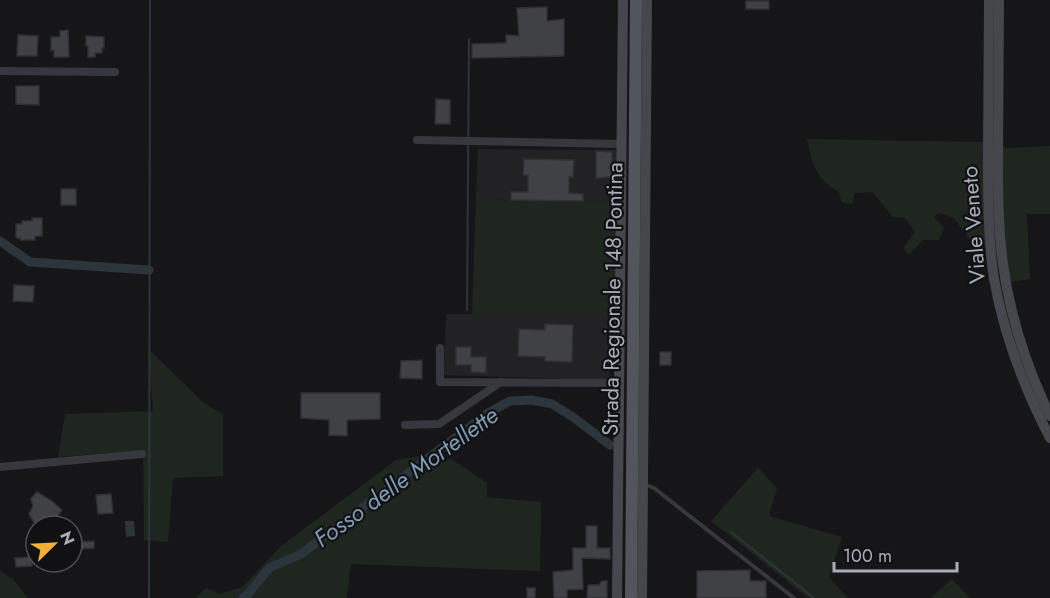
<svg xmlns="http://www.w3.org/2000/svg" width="1050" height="598" viewBox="0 0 1050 598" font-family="Jost,sans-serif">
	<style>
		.built { fill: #222225 }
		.green { fill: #1e261f }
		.water { fill: #2c353c }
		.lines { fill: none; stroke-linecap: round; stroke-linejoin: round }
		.stream { stroke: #2c353c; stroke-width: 2 }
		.canal { stroke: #2c353c; stroke-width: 9 }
		.building { fill: #404145; stroke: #303034; stroke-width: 1.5 }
		.lane { stroke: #37383d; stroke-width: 4 }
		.street { stroke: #37383d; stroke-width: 8 }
		.secondary { stroke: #45474d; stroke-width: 10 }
		.primary { stroke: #53555c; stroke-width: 12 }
		.labels { text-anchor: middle; stroke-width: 4.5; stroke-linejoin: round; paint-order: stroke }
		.street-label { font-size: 22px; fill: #a8adb8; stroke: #111113 }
		.water-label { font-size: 24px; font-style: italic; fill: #7f9bb3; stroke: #111113 }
	</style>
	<rect width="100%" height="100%" fill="#161618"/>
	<g class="built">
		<path d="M 478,149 L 618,150 L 618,202 L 511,200 L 476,198 Z"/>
		<path d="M 446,314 L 609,314 L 613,319 L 609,325 L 613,332 L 609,337 L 613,344 L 609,350 L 612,356 L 609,361 L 612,367 L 609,373 L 612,380 L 444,375 Z"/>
	</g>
	<g class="green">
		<path d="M 807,139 L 984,142 L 1008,148 L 1050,146 L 1050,214 L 1027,214 L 1030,279 L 1010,282 L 1006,262 L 985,245 L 970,240 L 954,218 L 939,213 L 934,217 L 944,228 L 939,240 L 923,240 L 909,255 L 903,248 L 915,232 L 905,218 L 893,217 L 872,192 L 855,193 L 852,204 L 842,203 L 839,192 C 816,179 812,164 807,139 Z"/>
		<path d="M 476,198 L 511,200 L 618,202 L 616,308 L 609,314 L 472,314 Z"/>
		<path d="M 148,349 L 203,402 L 223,415 L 223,476 L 173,478 L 168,542 L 144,540 L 143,450 L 58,457 L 65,414 L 153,411 Z"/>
		<path d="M 419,456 L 421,467 L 450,458 L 487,483 L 487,497 L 541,502 L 540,571 L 351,564 L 347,598 L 196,598 L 206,588 L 220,594 L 242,587 L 281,546 L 396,460 Z"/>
		<path d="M 758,468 L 777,488 L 769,516 L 842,537 L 829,577 L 848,598 L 808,598 L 711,521 Z"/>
		<path d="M 0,571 L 13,579 L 28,598 L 0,598 Z"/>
		<path d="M 952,579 L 970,598 L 931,598 Z"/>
	</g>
	<path class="water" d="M 125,521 L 134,521 L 135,536 L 126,537 Z"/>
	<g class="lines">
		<g class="stream">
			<path d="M 467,310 L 469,39"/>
			<path d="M 731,532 L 814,598"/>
			<path d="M 149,598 L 150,0"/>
		</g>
		<g class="canal">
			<path d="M 0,241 L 30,262 L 149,270"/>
			<path d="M 243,598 L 248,594 L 269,568 L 301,554 L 488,413 L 510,401 L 532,400 L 552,404 L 573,417 L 610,445"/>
		</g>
	</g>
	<g class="building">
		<rect x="746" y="1" width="23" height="8"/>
		<path d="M 547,7 L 547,21 L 564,19 L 564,56 L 472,58 L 472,44 L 506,43 L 506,35 L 519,36 L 517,8 Z"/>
		<path d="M 68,30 L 69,57 L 54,57 L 54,50 L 51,51 L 51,37 L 60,37 L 60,31 Z"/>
		<path d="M 18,35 L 38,36 L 37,56 L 17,56 Z"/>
		<path d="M 86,36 L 104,37 L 104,48 L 102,48 L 102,53 L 95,53 L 95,57 L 88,57 L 88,46 L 86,46 Z"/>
		<path d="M 16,86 L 39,86 L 39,105 L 16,104 Z"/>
		<path d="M 436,99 L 450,100 L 450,124 L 435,124 Z"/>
		<path d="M 596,151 L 612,152 L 612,177 L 596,178 Z"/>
		<path d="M 524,159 L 574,160 L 573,177 L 569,177 L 569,193 L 583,194 L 583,201 L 511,200 L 511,192 L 528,192 L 528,175 L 523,175 Z"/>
		<rect x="61" y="189" width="15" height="16"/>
		<path d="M 32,218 L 42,218 L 42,236 L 35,236 L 35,240 L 20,240 L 20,238 L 16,238 L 16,224 L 22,224 L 22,221 L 32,221 Z"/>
		<path d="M 14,285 L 34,286 L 33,302 L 13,301 Z"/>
		<path d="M 545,324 L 573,325 L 572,362 L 545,361 L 545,357 L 518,356 L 519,329 L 545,330 Z"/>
		<path d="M 456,347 L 471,347 L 471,357 L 486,357 L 486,373 L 471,372 L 471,365 L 456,365 Z"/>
		<rect x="660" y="352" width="11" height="13"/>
		<path d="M 422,360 L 422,379 L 400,378 L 401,361 Z"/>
		<path d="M 301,393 L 380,393 L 380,419 L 347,420 L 347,436 L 329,435 L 329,420 L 301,418 Z"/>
		<path d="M 37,492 L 52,501 L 62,510 L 54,522 L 56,526 L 36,526 L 29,514 L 33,506 L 31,499 Z"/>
		<path d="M 111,494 L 113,513 L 98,514 L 96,495 Z"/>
		<path d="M 586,526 L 597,526 L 597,548 L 610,548 L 610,559 L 582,558 L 583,589 L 567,590 L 567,598 L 554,598 L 553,572 L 573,570 L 573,548 L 586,548 Z"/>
		<path d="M 94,541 L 94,548 L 78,549 L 78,542 Z"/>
		<path d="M 32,557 L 32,566 L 16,567 L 15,558 Z"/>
		<path d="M 750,570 L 750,581 L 766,581 L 766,598 L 697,598 L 697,571 Z"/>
		<path d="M 602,581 L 607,581 L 607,598 L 587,598 L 588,585 L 599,585 Z"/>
		<rect x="527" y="588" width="8" height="10"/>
	</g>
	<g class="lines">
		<path class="lane" d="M 646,485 L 654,488 L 794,598"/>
		<g class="street">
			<path d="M 0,71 L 115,72"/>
			<path d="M 417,140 L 622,144"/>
			<path d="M 440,348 L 440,382 L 620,383"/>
			<path d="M 405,425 L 439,424 L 501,382"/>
			<path d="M 0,467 L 142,454"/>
		</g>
		<g class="secondary">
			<path d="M 989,0 C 989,52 988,104 988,156 C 988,197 988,239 994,279 C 1004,335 1024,388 1050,438"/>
			<path d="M 999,0 C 999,52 998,103 998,155 C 998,191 998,228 1003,264 C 1010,317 1027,368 1050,416"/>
			<path d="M 617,598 L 623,0"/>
			<path d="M 642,598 L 647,0"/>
		</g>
		<path class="primary" d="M 631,598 L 636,0"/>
	</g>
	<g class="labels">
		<g class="street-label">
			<text transform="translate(973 225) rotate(-94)" y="8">Viale Veneto</text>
			<text transform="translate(612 299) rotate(-89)" y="8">Strada Regionale 148 Pontina</text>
		</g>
		<g class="water-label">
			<text transform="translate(406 477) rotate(-36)" y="8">Fosso delle Mortellette</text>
		</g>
	</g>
	<g transform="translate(54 544) rotate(66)"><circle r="28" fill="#111113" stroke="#4d4f55" stroke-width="1.5"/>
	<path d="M0-4.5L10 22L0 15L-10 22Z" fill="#f2b134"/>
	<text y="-9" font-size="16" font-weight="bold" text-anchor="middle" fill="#a8adb8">N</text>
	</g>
	<path d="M834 562v9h123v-9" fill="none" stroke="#a8adb8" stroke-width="3"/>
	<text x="843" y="562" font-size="18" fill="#a8adb8" stroke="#111113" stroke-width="4.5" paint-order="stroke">100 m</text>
</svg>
